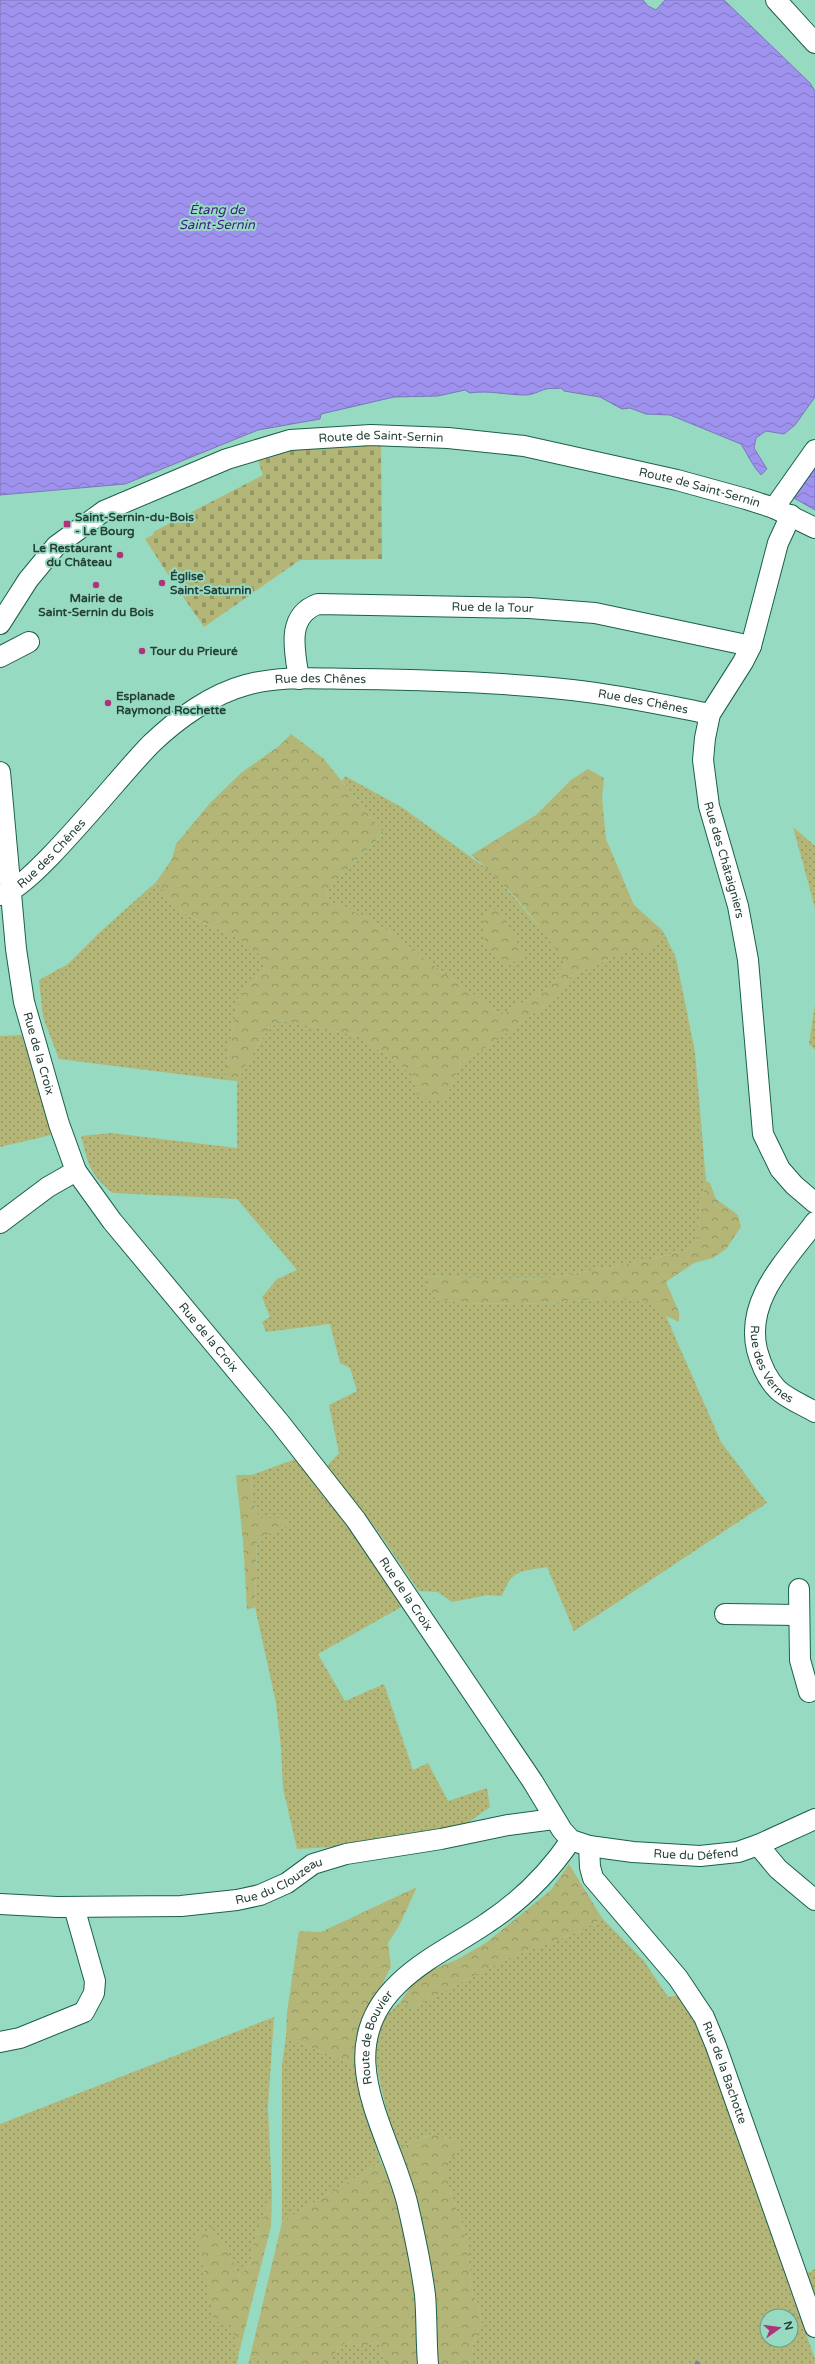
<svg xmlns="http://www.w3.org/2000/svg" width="815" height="2364" viewBox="0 0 815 2364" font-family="'Varela Round',sans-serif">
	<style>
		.grass { fill: url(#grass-dots); fill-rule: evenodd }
		.forest { fill: url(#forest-crowns) }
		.cemetery { fill: url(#cemetery-stones) }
		.water { fill: url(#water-waves); stroke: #7a79b7 }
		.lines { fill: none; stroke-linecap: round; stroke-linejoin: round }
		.stream { stroke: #7a79b7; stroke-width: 4.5 }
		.minor-casing { stroke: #1a604c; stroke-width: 22 }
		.minor { stroke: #fff; stroke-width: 20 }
		.poi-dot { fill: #b2317b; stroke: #97dac2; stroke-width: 1.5 }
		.labels { text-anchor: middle; stroke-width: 4; stroke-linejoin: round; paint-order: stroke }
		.street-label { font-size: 12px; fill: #254137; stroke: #97dac2 }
		.poi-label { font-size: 12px; font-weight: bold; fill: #254137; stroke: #97dac2; text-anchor: start }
		.water-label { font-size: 13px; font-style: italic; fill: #3e1b87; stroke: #97dac2 }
	</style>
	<defs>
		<pattern id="grass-dots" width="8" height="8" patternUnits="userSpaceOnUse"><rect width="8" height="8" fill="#b4b678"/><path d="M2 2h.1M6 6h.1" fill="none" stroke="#929663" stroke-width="1.8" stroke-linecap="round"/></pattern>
		<pattern id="forest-crowns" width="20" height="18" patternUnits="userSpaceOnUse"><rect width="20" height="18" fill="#b4b678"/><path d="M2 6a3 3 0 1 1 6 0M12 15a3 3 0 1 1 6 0" fill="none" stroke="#929663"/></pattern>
		<pattern id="cemetery-stones" width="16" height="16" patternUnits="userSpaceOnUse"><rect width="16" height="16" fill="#b4b678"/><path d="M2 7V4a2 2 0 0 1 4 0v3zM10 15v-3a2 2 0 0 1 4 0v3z" fill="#929663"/></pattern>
		<pattern id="water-waves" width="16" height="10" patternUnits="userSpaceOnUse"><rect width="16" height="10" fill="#9f91ee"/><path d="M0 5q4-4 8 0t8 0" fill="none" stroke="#8178c2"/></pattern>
	</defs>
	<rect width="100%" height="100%" fill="#97dac2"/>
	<g class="grass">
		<path d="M 345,776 L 403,808 L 494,874 L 549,938 L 566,965 L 548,988 L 501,1015 L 371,919 L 329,901 L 327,890 L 384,833 L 342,781 Z"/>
		<path d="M 793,827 L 815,846 L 815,908 Z"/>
		<path d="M 156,882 C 163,890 171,903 180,910 C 204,928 256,936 267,967 L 239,997 L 230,1042 L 226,1080 L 59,1059 L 43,1017 L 39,980 L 68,964 L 99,933 Z"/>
		<path d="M 663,931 L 676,958 L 695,1052 L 706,1181 L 700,1206 L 697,1240 L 686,1250 L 648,1260 L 550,1278 L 487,1279 L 424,1276 L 435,1298 L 464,1303 L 522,1304 L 610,1299 L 636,1300 L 651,1302 L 666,1316 L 721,1442 L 767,1503 L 574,1631 L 547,1567 C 520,1572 512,1569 502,1596 L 488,1595 L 452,1602 L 438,1592 L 419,1591 L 377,1530 L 327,1466 L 339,1453 L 329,1405 L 357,1391 L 350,1368 L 340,1363 L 330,1324 L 266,1332 L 262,1322 L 270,1317 L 262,1297 L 277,1279 L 297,1270 L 237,1199 L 113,1193 C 90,1175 88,1164 81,1136 L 111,1133 L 237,1148 L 237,1081 L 263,1036 L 279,1020 L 359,1036 L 412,1074 L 417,1094 L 446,1097 L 461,1063 L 497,1040 L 558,996 L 571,976 L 624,952 L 649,952 Z"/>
		<path d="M 815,1005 L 815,1050 L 809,1044 Z"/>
		<path d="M 21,1035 L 38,1078 L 51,1135 L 0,1147 L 0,1036 Z"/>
		<path d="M 298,1458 L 344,1518 L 405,1605 L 318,1654 L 345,1701 L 384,1684 L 413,1770 L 428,1763 L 448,1801 L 487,1788 L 490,1807 L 466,1824 L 331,1847 L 297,1849 L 283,1788 L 281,1748 L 276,1703 L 255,1607 L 257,1539 L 288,1525 L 285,1518 L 259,1518 L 251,1495 L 252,1475 Z"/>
		<path d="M 602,1918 L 644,1961 L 668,1997 L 679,1995 L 697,2023 L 815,2359 L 815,2364 L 470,2364 L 474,2341 L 482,2321 L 479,2305 L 473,2295 L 465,2233 L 449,2187 L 449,2160 L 455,2140 L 442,2138 L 434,2133 L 398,2148 C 390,2121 368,2055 378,2028 C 382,2018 393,2010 400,2002 L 413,2007 L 509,1958 L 583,1930 ZM 767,2316 L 791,2316 L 791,2340 L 767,2340 Z"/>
		<path d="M 274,2017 L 268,2107 L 272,2195 L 256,2235 L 249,2267 L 239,2276 L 223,2243 L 200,2253 C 203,2263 204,2274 208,2284 C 219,2310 245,2334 237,2364 L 0,2364 L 0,2124 Z"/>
		<path d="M 286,2037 L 359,2067 L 360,2096 L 381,2162 L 282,2222 L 282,2064 Z"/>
		<path d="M 815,2269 L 815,2300 L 806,2274 Z"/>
		<path d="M 378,2342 L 385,2364 L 333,2364 L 333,2355 L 345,2343 L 363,2346 Z"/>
		<path d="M 250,2357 L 276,2363 L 277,2364 L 248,2364 Z"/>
	</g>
	<g class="forest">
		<path d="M 291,734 L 323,758 L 384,833 L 327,890 L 329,901 L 371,919 L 501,1015 L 548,988 L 566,965 C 540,924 508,885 471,855 L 536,815 L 571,780 L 588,769 L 604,778 L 602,798 L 606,839 L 634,905 L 663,931 L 650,952 L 624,952 L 571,976 L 558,996 L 497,1040 L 461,1063 L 446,1097 L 433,1102 L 417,1094 L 412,1074 L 359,1036 L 279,1020 L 263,1036 L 237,1081 L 226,1080 L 230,1042 L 239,997 L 267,967 C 257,938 204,927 180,910 C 171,904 163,890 156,882 L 172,859 L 176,844 L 210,803 L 241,773 L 279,746 Z"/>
		<path d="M 493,909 L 503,915 L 524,956 L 509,965 L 487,950 L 483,933 L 484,912 Z"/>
		<path d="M 706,1181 L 710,1183 L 716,1199 L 738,1215 L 741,1227 L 726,1249 L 713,1258 L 694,1263 L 666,1282 L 679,1312 L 679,1322 L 666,1316 L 651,1302 L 636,1300 L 610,1299 L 522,1304 L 464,1303 L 435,1298 L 424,1276 L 487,1279 L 550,1278 L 648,1260 L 686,1250 L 697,1240 L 700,1206 Z"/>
		<path d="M 236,1475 L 252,1475 L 251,1495 L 259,1518 L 285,1518 L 288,1525 L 257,1539 L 255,1607 L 247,1610 L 243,1541 Z"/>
		<path d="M 569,1864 L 602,1918 L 583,1930 L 509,1958 L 413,2007 L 400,2002 L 419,1975 L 458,1959 L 487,1942 L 551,1890 Z"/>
		<path d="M 417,1887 L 399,1926 L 388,1943 L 391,1967 L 367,2013 L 359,2067 L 286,2037 L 287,2012 L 299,1931 L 321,1932 Z"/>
		<path d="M 435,2133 L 442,2138 L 455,2140 L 462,2147 L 449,2160 L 449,2187 L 465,2233 L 473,2295 L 479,2305 L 482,2321 L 474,2341 L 470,2364 L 436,2364 L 398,2148 Z"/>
		<path d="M 381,2162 L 399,2201 L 417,2291 L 422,2364 L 385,2364 L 378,2342 L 363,2346 L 345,2343 L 333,2355 L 333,2364 L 277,2364 L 250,2357 L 282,2222 Z"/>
		<path d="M 272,2195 L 271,2226 L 239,2353 L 231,2325 L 214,2321 L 197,2236 L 213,2227 L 216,2239 L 223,2243 L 239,2276 L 249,2267 L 256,2235 Z"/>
	</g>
	<path class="cemetery" d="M 338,444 L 381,445 L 382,559 L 300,560 L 204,627 L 179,591 L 183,588 L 175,576 L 171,579 L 145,539 L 154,534 L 153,532 L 263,475 L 258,460 L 299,448 Z"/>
	<g class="water">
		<path d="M 0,0 L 643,0 L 648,6 L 656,10 L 665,0 L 724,0 L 810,83 L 815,91 L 815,397 L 795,425 L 784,434 L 766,431 L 756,438 L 754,448 L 767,469 L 761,475 C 752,465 748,455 741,444 L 670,415 L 646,414 L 630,408 L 622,409 L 600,397 L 564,391 L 561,388 C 556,389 551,388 546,389 C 539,391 533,395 525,395 C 507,395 488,390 470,393 L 465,390 L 438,396 L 394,397 L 321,414 L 320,419 L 258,430 L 125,484 L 0,495 Z"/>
		<path d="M 815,466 L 815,510 L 794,498 Z"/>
	</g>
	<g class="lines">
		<path class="stream" d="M 697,2363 L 698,2364"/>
		<defs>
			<g id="minor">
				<path d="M 776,0 L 815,43"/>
				<path d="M 774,508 L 815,450"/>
				<path id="s1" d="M 791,515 L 778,543 L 751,646 L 743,662 L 710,714 L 705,738 L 703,760 L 709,806 L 738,906 L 748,960 L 763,1134 L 780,1169 L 794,1185 L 815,1203"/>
				<path id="s2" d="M 0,624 L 28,580 L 56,546 L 104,511 L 227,459 L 290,440 L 371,435 L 448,438 L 524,446 L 677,480 L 746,499 L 774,508 L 815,528"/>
				<path d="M 0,657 L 29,642"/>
				<path id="s3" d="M 299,679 C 295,652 285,616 318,604 L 529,608 L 595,613 L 751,646"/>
				<path id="s4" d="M 0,772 L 16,949 L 24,1002 L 59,1124 L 76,1171 L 112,1221 L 280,1423 L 356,1520 L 533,1782 L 562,1830 L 571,1840 L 589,1846 L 633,1852 L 700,1856 L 738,1852 L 758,1845 L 815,1819"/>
				<path id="s5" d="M 1,895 C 31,890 123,771 152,743 C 177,719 212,694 246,685 C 281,675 321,679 357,679 C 429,680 501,682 572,690 C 619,695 664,705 710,714"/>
				<path id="s6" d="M 815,1222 C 787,1260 745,1299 757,1350 C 761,1365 767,1379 778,1390 C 788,1399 803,1405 815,1412"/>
				<path d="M 0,1223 L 48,1187 L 76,1171"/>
				<path d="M 799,1589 L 800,1660 L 809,1692"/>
				<path d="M 725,1614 L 798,1615"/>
				<path d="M 758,1845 L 778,1869 L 815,1900"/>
				<path id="s7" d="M 589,1846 L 590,1867 L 593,1878 L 678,1978 L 704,2017 L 716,2046 L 815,2327"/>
				<path id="s8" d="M 0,1904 L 57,1907 L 181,1906 L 237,1900 L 260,1895 L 287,1883 L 313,1864 L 346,1854 L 441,1839 L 508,1825 L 554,1819"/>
				<path d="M 0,2042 L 20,2038 L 84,2012 L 94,1993 L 95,1981 L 74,1907"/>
				<path id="s9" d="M 428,2364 C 426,2341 427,2317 425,2295 C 421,2264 414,2232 407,2202 C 388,2128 328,2050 399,1983 C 425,1958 458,1943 487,1923 C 522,1900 548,1874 571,1840"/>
			</g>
		</defs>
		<use href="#minor" class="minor-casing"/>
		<use href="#minor" class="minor"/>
	</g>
	<g class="poi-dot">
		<rect x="63" y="520" width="8" height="8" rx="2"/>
		<circle cx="120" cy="555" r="4"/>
		<circle cx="162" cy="583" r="4"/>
		<circle cx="96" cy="585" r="4"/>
		<circle cx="142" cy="651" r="4"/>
		<circle cx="108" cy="703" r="4"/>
	</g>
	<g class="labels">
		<g class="street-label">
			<text dy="4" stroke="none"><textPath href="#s2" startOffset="446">Route de Saint-Sernin</textPath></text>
			<text dy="4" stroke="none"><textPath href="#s2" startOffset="770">Route de Saint-Sernin</textPath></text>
			<text dy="4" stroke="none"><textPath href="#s3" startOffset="260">Rue de la Tour</textPath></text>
			<text dy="4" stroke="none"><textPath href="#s5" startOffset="402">Rue des Chênes</textPath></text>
			<text dy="4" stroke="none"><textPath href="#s5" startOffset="726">Rue des Chênes</textPath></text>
			<text dy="4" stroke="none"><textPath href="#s5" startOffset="66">Rue des Chênes</textPath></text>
			<text dy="4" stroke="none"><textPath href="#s1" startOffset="366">Rue des Châtaigniers</textPath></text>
			<text dy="4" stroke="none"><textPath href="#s4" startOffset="285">Rue de la Croix</textPath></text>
			<text dy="4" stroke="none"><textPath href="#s4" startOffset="621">Rue de la Croix</textPath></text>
			<text dy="4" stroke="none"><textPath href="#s6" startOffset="165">Rue des Vernes</textPath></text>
			<text dy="4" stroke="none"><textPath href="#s4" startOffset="945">Rue de la Croix</textPath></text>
			<text dy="4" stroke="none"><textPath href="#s4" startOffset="1368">Rue du Défend</textPath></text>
			<text dy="4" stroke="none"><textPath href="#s8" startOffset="284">Rue du Clouzeau</textPath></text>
			<text dy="4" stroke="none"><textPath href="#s9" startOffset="337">Route de Bouvier</textPath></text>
			<text dy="4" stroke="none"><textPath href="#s7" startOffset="270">Rue de la Bachotte</textPath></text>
		</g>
		<g class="poi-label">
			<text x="75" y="521">Saint-Sernin-du-Bois<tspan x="75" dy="14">- Le Bourg</tspan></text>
			<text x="112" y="552" text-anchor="end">Le Restaurant<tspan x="112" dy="14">du Château</tspan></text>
			<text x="170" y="580">Église<tspan x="170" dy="14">Saint-Saturnin</tspan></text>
			<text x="96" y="602" text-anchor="middle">Mairie de<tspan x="96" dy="14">Saint-Sernin du Bois</tspan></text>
			<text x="150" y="655">Tour du Prieuré</text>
			<text x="116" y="700">Esplanade<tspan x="116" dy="14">Raymond Rochette</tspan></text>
		</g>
		<g class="water-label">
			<text x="217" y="214">Étang de<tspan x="217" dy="15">Saint-Sernin</tspan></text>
		</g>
	</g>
	<g transform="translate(779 2328) rotate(76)"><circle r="19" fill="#97dac2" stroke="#699d8a"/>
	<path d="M0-3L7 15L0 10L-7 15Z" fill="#b2317b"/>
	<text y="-6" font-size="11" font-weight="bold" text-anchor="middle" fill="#254137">N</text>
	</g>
</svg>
